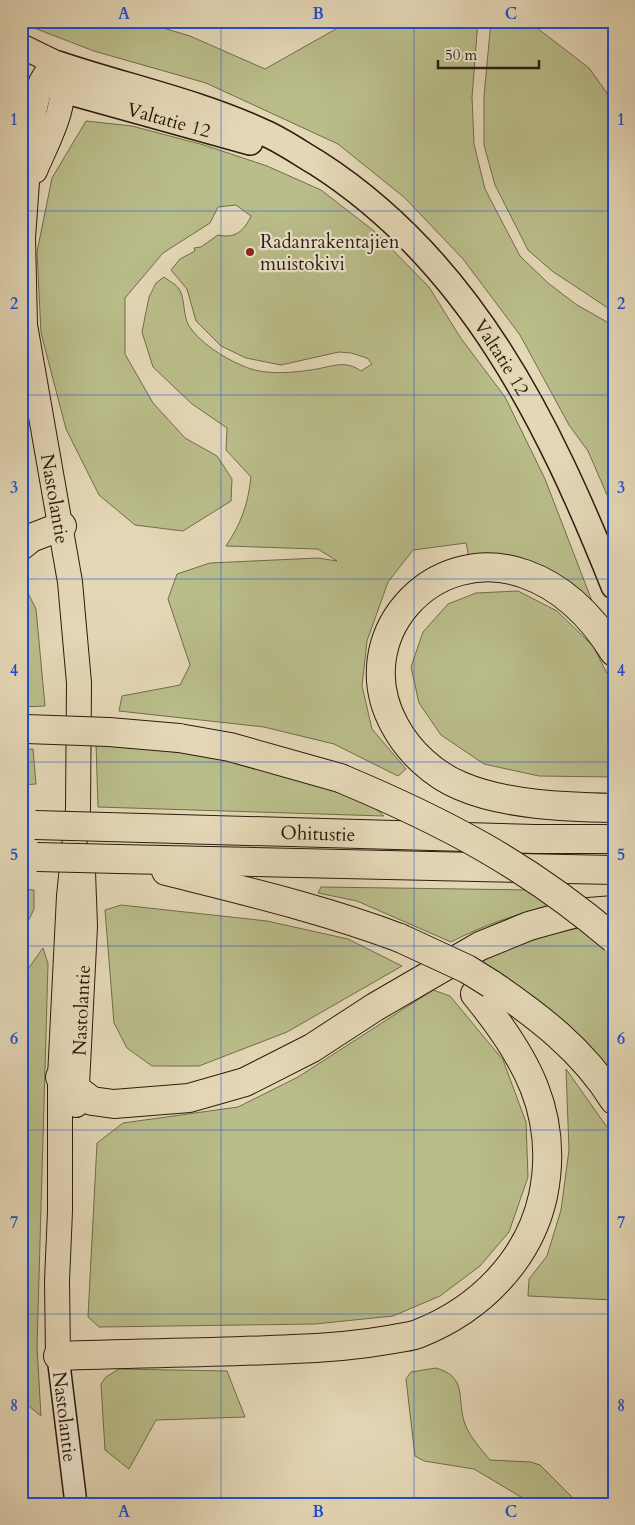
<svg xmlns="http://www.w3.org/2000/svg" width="635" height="1525" viewBox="0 0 635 1525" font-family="Cardo,serif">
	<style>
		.green { fill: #b9bd8a; stroke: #726c4a }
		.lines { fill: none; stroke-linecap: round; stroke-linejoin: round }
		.minor-casing { stroke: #594b36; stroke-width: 18 }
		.secondary-casing { stroke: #2b1c0b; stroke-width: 24 }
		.primary-casing { stroke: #2b1c0b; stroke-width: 26 }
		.trunk-casing { stroke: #2b1c0b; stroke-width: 28 }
		.motorway-casing { stroke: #2b1c0b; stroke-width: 30 }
		.minor { stroke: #ede5d0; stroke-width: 15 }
		.secondary { stroke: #ede5d0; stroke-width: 21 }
		.primary { stroke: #e4d7b6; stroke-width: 24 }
		.trunk { stroke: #e4d7b6; stroke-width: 25 }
		.motorway { stroke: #e4d7b6; stroke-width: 28 }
		.motorway-bridge-casing { stroke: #2b1c0b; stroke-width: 30; stroke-linecap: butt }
		.motorway-bridge { stroke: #e4d7b6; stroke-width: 28 }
		.grid { fill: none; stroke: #1d4ed8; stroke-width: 1; stroke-opacity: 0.55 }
		.poi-dot { fill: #8f2418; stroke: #ede5d0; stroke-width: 2 }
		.labels { text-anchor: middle; stroke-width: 4.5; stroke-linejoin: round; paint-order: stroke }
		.street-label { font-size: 19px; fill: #2b1c0b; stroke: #ede5d0 }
		.poi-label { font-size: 19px; fill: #2b1c0b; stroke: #ede5d0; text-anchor: start }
		.neatline { fill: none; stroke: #1d4ed8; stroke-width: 2 }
		.grid-label { font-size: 16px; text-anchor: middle; font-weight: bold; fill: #1d4ed8 }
	</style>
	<rect width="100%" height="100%" fill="#e4d7b6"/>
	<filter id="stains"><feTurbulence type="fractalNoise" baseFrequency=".004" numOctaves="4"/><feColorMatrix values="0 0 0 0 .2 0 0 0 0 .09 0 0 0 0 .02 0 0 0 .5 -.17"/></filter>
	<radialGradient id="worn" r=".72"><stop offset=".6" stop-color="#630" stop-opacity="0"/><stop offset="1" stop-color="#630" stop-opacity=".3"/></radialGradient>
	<g class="green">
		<path d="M 21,21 L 140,21 L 190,36 L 265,69 L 350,21 L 478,21 L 472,97 L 474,144 L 485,189 L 520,256 L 548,283 L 577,305 L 614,326 L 614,511 L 588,451 L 569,425 L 520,335 L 463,259 L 405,198 L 338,144 L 206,83 L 94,51 L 21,23 Z"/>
		<path d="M 491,21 L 528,21 L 589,68 L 614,103 L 614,312 L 552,271 L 528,250 L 495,185 L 484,145 L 484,96 Z"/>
		<path d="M 86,121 L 132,126 L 204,145 L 267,166 L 321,190 L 374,231 L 429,287 L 460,337 L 505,397 L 545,479 L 597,614 L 469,558 L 466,543 L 413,550 L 388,582 L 367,641 L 362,686 L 372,729 L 406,769 L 398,776 L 334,744 L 264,727 L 119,711 L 122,696 L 180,685 L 190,665 L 168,599 L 177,574 L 210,563 L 318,558 L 337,561 L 318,549 L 226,546 C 241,524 248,504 251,477 L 226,450 L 227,428 L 192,404 L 153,367 L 142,332 L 149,297 L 156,283 L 164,277 C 169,281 176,284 179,289 C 185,297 183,317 189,326 C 199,342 224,358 241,365 C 263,376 293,373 317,369 C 333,366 346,360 361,371 L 372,364 L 367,358 L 351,353 L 339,352 L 281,365 L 246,358 L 221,346 L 196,321 L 187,289 L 171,270 L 180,259 L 195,251 L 194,248 L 201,247 L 218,235 C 235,239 244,231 251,216 L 236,205 L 218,207 L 210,223 L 163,253 L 125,298 L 125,354 L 153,403 L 185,438 L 217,456 L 232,479 L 231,501 L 183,531 L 135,525 L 99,495 L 66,429 L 41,333 L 37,252 L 52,178 Z"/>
		<path d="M 21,579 L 36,609 L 45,706 L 21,707 Z"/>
		<path d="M 518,591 L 557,611 L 593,646 L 614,687 L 614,777 L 539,776 L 484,764 L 441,735 L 419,703 L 411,667 L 423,632 L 448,604 L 476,593 Z"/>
		<path d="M 96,743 C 175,749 253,761 327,788 C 348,795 368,800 384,816 L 98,807 Z"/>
		<path d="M 33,749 L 36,784 L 21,785 L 21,750 Z"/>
		<path d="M 321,887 L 533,890 L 551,905 C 516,915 483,925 451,942 L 357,901 L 318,893 Z"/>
		<path d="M 21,889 L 34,890 L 34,909 L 21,936 Z"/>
		<path d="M 121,905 L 267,921 L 348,939 L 402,966 L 287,1032 L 199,1066 L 152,1066 L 127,1048 L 114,1023 L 105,910 Z"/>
		<path d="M 584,927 L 614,952 L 614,1087 L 476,963 C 511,946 545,934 584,927 Z"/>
		<path d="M 43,948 L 48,964 L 37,1347 L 41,1416 L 24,1402 L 21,1388 L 21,987 L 25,973 Z"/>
		<path d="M 433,990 L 450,996 L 503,1060 L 526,1122 L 528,1177 L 509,1232 L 480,1266 L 440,1296 L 393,1316 L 315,1324 L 99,1327 L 88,1317 L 97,1143 L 123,1123 L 238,1107 L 298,1077 Z"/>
		<path d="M 566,1069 L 614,1137 L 614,1300 L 528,1296 L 529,1279 L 547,1256 L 561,1210 L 569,1150 Z"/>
		<path d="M 436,1368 C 467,1377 457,1396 464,1421 C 468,1435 481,1449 490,1460 L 531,1462 L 540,1465 L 579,1504 L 528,1504 L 526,1500 L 474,1469 L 424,1461 L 415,1456 L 406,1379 L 411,1372 Z"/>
		<path d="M 119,1369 L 227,1371 L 245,1417 L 156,1420 L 129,1469 L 105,1450 L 101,1384 L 106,1377 Z"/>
	</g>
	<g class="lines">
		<defs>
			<path id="minor" d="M 21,1502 L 23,1504"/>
			<g id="secondary">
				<path id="s1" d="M 58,1356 L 76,1504"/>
			</g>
			<g id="primary">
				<path d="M 21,46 L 58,64"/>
				<path id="s2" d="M 58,64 L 47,72 L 41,82 L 31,125 L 23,238 L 25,325 L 70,582 L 79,683 L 78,809 L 69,896 L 60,1077 L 60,1211 L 57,1281 L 58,1356"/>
				<path d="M 35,171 C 47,142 70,103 60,72"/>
				<path id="s3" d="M 76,1105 L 85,926 L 83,872"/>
			</g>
			<g id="trunk">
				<path id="s4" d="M 58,64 C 126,87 199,102 265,133 C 283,141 300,153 317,163 C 470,261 549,423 614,586"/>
				<path id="s5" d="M 63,90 L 250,142"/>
			</g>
			<g id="motorway">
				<path d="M 21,546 L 31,538 L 62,526"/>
				<path d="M 614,652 C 593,618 564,588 525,574 C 432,541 346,638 395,726 C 409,752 434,775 461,786 C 505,805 566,807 614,808"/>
				<path d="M 179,738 L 230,747 L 340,778"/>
				<path id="s6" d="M 143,828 L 535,839 L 614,839"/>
				<path d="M 119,859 L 614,870"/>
				<path d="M 166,871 C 245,891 323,909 400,938"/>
				<path d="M 491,984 C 538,1016 583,1050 614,1100"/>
				<path d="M 60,1077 L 92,1101 L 114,1104 L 189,1098 L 245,1082 L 312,1048 L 375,1007 L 480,946 L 529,926 L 576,913 L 614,910"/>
				<path d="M 58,1356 C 136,1353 215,1353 293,1349 C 327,1348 360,1345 394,1339 C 402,1337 412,1337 420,1333 C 480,1309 529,1260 543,1196 C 560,1114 525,1055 475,994"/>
			</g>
		</defs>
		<use href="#minor" class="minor-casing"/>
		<use href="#secondary" class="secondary-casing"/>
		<use href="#primary" class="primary-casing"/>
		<use href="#trunk" class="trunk-casing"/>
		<use href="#motorway" class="motorway-casing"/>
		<use href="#minor" class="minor"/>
		<use href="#secondary" class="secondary"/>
		<use href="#primary" class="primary"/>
		<use href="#trunk" class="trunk"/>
		<use href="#motorway" class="motorway"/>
		<defs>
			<g id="motorway-bridge">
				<path d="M 26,729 L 109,732 L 179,738"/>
				<path d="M 340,778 C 445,822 527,865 614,939"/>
				<path d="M 35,825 L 143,828"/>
				<path d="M 37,857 L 119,859"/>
				<path d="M 400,938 L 467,969 L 491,984"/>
			</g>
		</defs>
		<use href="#motorway-bridge" class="motorway-bridge-casing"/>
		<use href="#motorway-bridge" class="motorway-bridge"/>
	</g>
	<path class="grid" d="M 221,21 L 221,1504M 414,21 L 414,1504M 21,211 L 614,211M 21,395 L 614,395M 21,579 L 614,579M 21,762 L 614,762M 21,946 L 614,946M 21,1130 L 614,1130M 21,1314 L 614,1314"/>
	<circle class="poi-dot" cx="250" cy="252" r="5"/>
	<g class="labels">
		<g class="street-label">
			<text dy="7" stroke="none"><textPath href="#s5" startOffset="110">Valtatie 12</textPath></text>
			<text dy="7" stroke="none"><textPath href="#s4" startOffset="549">Valtatie 12</textPath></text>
			<text dy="7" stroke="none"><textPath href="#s2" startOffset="446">Nastolantie</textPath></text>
			<text dy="7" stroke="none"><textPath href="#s6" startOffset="175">Ohitustie</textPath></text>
			<text dy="7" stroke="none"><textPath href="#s3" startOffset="95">Nastolantie</textPath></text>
			<text dy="7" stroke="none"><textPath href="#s1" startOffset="61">Nastolantie</textPath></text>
		</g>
		<g class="poi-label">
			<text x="260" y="248">Radanrakentajien<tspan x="260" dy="22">muistokivi</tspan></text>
		</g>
	</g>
	<rect width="635" height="1525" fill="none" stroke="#e4d7b6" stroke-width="55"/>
	<path d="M438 60v8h101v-8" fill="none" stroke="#2b1c0b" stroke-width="2.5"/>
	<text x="445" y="60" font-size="15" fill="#2b1c0b" stroke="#ede5d0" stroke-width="4" paint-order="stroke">50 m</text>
	<rect x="28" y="28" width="580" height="1470" class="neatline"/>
	<g class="grid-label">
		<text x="124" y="19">A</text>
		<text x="318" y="19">B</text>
		<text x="511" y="19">C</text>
		<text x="14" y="125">1</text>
		<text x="621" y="125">1</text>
		<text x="14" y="309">2</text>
		<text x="621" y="309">2</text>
		<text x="14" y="493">3</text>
		<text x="621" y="493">3</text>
		<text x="14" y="676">4</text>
		<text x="621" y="676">4</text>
		<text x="14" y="860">5</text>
		<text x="621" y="860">5</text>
		<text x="14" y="1044">6</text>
		<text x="621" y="1044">6</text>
		<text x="14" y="1228">7</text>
		<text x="621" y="1228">7</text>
		<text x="14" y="1411">8</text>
		<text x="621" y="1411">8</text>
		<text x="124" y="1517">A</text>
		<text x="318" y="1517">B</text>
		<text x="511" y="1517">C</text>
	</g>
	<rect width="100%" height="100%" filter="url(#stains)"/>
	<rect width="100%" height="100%" fill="url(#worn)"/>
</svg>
